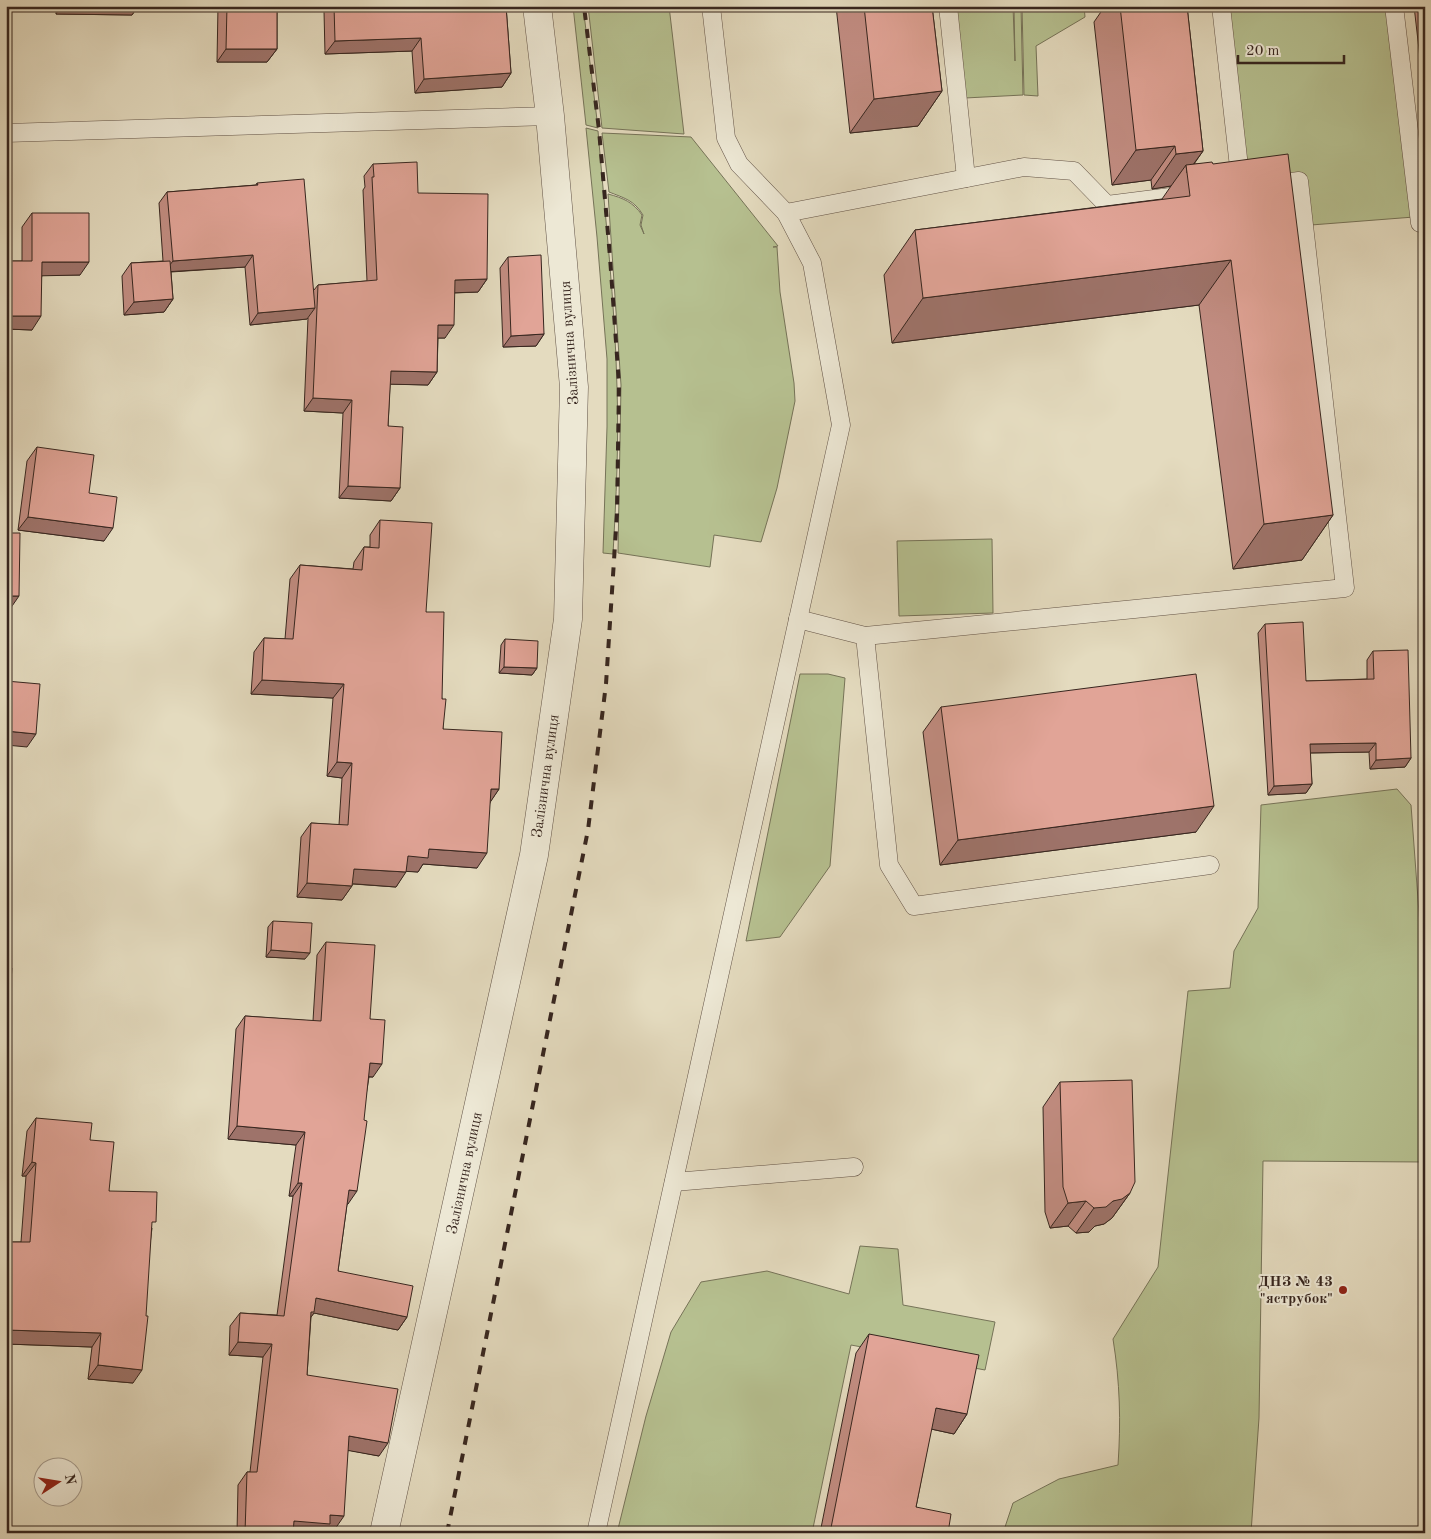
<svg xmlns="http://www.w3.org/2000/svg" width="1431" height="1539" viewBox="0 0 1431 1539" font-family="'Old Standard TT',serif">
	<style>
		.green { fill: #b6c090; stroke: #767358 }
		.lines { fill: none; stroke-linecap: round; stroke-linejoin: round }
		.lane-casing { stroke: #625347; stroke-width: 19 }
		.street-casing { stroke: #625347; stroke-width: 29 }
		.lane { stroke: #ede8d5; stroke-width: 18 }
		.street { stroke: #ede8d5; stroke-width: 28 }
		.rail { stroke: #37261f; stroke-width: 4; stroke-dasharray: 9 9; stroke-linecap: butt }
		.wall { fill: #c28d82; stroke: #37261f }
		.shaded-wall { fill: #9e736a; stroke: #37261f }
		.building { fill: #e1a497; stroke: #37261f }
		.poi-dot { fill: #8f2418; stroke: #ede8d5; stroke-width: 2 }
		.labels { text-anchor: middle; stroke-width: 4; stroke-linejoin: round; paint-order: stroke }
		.street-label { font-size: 15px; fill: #37261f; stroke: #ede8d5 }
		.poi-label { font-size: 15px; font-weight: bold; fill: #37261f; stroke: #ede8d5; text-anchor: end }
	</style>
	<rect width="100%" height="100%" fill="#e4dbbf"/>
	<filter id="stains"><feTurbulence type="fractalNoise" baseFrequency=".004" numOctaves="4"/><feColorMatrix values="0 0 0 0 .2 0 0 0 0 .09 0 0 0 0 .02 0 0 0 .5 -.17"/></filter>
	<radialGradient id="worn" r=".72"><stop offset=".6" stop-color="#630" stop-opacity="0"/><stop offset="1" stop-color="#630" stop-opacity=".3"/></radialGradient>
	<g class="green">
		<path d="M 573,6 L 583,6 L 598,128 L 586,125 Z"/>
		<path d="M 588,6 L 669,6 L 684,134 L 602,128 Z"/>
		<path d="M 954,6 L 1013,6 L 1015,61 L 1014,6 L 1021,6 L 1023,95 L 965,98 Z"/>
		<path d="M 1022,6 L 1084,6 L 1085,17 L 1036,46 L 1038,96 L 1024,95 Z"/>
		<path d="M 1226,6 L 1386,6 L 1414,217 L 1311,225 L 1246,182 Z"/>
		<path d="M 586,128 L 598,131 C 605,216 615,302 617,388 C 619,443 616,499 613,554 L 603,553 L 607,427 L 607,359 L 597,237 Z"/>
		<path d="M 602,133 L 691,137 L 778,246 L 773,247 L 777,247 L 780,292 L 794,383 L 795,401 L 777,488 L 761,542 L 714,535 L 710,567 L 618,553 L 621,385 L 608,194 C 623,198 633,202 642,215 L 640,225 L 644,234 L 641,225 L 643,215 C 634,200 624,198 609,192 Z"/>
		<path d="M 992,539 L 993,613 L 899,616 L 897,541 Z"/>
		<path d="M 800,674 L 828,674 L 845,678 L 830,866 L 780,937 L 746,941 Z"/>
		<path d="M 1397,789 L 1411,805 L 1425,994 L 1425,1162 L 1263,1161 L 1259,1418 L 1251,1533 L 1008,1533 L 1004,1530 L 1013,1503 L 1059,1479 L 1118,1465 C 1121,1422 1120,1382 1113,1339 L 1158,1267 L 1188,991 L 1230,988 L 1234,951 L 1258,908 L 1261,805 Z"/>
		<path d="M 860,1246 L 898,1249 L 903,1305 L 995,1322 L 985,1370 L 851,1345 L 812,1533 L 617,1533 L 646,1416 L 671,1332 L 701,1282 L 767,1271 L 849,1294 Z"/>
	</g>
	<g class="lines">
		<defs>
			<g id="lane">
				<path d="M 711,6 L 726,138 L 739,164 L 786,213 L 1024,167 L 1074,171 L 1107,205 L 1186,195"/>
				<path d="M 948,6 L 966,178"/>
				<path d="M 1221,6 L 1241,185"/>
				<path d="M 1394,6 L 1420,223"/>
				<path d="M 6,133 L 550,116"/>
				<path d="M 798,619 L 865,636 L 1345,588 L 1299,181 L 1269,185"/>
				<path d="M 865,636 L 889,865 L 914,906 L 1210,865"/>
				<path d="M 674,1182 L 854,1167"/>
				<path d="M 596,1533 L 841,425 L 812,263 L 786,213"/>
			</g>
			<path id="street" d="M 384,1533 L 534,855 L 568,619 L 574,387 L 550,116 L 537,6"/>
		</defs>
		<use href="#lane" class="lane-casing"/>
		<use href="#street" class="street-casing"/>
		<use href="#lane" class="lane"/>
		<use href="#street" class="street"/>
		<path class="rail" d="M 447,1533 L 588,830 L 606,684 L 617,514 L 619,384 L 610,257 L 599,130 L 584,6"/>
	</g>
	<g class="wall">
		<path d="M 56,6 L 138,6 L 132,15 L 56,14 Z"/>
		<path d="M 218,6 L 277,6 L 277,49 L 267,62 L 217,62 Z"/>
		<path d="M 327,6 L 506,6 L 511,73 L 502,87 L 415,93 L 412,51 L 325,54 L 324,11 Z"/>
		<path d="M 836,6 L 932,6 L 942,91 L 918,126 L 850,133 Z"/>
		<path d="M 1105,6 L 1187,6 L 1203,151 L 1194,164 L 1213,164 L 1333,515 L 1302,560 L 1233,569 L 1199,305 L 892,343 L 884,275 L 915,230 L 1162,199 L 1171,186 L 1152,189 L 1151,180 L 1112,185 L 1094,22 Z"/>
		<path d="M 1414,6 L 1425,6 L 1425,102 Z"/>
		<path d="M 373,164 L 418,193 L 487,279 L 478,292 L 454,293 L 445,338 L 438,338 L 437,372 L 428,385 L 390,384 L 388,426 L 400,488 L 391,501 L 339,498 L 343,413 L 304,411 L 308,318 L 307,319 L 250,325 L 245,267 L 171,272 L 173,299 L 164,312 L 124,315 L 122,276 L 131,263 L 163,261 L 159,203 L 167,192 L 256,185 L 257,183 L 314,290 L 318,285 L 367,281 L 363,190 L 365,187 L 364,176 Z"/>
		<path d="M 32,213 L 80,275 L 42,275 L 32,330 L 6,329 L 6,261 L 22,261 L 22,227 Z"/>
		<path d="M 508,257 L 544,334 L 536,346 L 503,347 L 500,268 Z"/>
		<path d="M 37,447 L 89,493 L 104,541 L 18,530 L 27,461 Z"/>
		<path d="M 380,520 L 426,612 L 442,699 L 443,729 L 499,789 L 490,802 L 477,868 L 423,864 L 418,872 L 406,871 L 396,887 L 353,884 L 342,900 L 297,897 L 301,837 L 311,823 L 339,825 L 342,778 L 327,776 L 333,698 L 251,694 L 254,652 L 264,638 L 285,639 L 290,579 L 300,565 L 353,569 L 354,562 L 364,547 L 370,547 L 370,535 Z"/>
		<path d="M 1265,624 L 1306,681 L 1367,679 L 1367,660 L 1373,651 L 1411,758 L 1405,767 L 1370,769 L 1369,752 L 1310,753 L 1312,784 L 1306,793 L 1268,795 L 1258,633 Z"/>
		<path d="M 505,639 L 537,668 L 532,675 L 499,673 L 501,645 Z"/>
		<path d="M 941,707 L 1196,832 L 940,865 L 923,732 Z"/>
		<path d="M 273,921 L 305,959 L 266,957 L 268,927 Z"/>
		<path d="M 326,942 L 370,1019 L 373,1077 L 369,1077 L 348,1204 L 347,1204 L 338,1271 L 407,1317 L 398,1330 L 314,1313 L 311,1317 L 307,1375 L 379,1456 L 348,1450 L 335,1529 L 327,1528 L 323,1533 L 237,1533 L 238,1485 L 247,1472 L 250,1472 L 263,1357 L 229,1355 L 230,1326 L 240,1313 L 277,1315 L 293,1196 L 289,1196 L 296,1145 L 228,1139 L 236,1029 L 245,1016 L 313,1021 L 317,955 Z"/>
		<path d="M 1060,1082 L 1130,1193 L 1112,1218 L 1104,1224 L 1095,1226 L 1089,1232 L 1076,1233 L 1068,1226 L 1050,1228 L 1045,1212 L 1043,1107 Z"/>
		<path d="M 36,1118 L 90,1140 L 109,1191 L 152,1228 L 133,1383 L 88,1379 L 92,1347 L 6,1344 L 6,1242 L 21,1242 L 26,1176 L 22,1176 L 27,1131 Z"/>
		<path d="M 869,1334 L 967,1414 L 954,1434 L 931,1429 L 916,1507 L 948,1533 L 820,1533 L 856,1353 Z"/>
	</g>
	<g class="shaded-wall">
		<path d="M 61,6 L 138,6 L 132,15 L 56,14 Z"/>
		<path d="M 421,38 L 412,51 L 325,54 L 335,41 Z"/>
		<path d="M 226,49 L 277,49 L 267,62 L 217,62 Z"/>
		<path d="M 511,73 L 502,87 L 415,93 L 424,79 Z"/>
		<path d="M 942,91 L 918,126 L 850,133 L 874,99 Z"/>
		<path d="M 1175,146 L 1151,180 L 1112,185 L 1136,150 Z"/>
		<path d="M 1203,151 L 1187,173 L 1186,165 L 1171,186 L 1152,189 L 1176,154 Z"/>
		<path d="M 253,255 L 245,267 L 164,272 L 173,261 Z"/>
		<path d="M 1231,260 L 1199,305 L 892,343 L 923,298 Z"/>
		<path d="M 42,262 L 89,262 L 80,275 L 33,276 Z"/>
		<path d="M 487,279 L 478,292 L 446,293 L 455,280 Z"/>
		<path d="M 173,299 L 164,312 L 124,315 L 134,302 Z"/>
		<path d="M 315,308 L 307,319 L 250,325 L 258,313 Z"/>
		<path d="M 6,316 L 41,316 L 32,330 L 6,329 Z"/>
		<path d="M 438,325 L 454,325 L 445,338 L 429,338 Z"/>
		<path d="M 544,334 L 536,346 L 503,347 L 511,336 Z"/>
		<path d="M 391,371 L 437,372 L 428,385 L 382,384 Z"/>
		<path d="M 313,398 L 352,400 L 343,413 L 304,411 Z"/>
		<path d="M 348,486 L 400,488 L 391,501 L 339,498 Z"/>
		<path d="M 1333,515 L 1302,560 L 1233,569 L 1264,524 Z"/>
		<path d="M 28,517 L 113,528 L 104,541 L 18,530 Z"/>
		<path d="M 6,596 L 19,596 L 10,609 L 6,609 Z"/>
		<path d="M 504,667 L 537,668 L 532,675 L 499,673 Z"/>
		<path d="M 262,680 L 344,684 L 333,698 L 251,694 Z"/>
		<path d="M 6,731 L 36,734 L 27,747 L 6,745 Z"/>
		<path d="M 1376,743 L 1369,752 L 1303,753 L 1310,744 Z"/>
		<path d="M 1411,758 L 1405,767 L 1370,769 L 1376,760 Z"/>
		<path d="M 337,762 L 352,763 L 342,778 L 327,776 Z"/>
		<path d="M 1312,784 L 1306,793 L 1268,795 L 1274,786 Z"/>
		<path d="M 491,789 L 499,789 L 489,804 Z"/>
		<path d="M 1214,806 L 1196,832 L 940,865 L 958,840 Z"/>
		<path d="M 429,849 L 487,853 L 477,868 L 423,864 L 418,872 L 398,871 L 408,856 Z"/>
		<path d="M 354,869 L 406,872 L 396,887 L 343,883 Z"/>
		<path d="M 307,883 L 352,886 L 342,900 L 297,897 Z"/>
		<path d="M 271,950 L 310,953 L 305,959 L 266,957 Z"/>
		<path d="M 370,1063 L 382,1064 L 373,1077 L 361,1076 Z"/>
		<path d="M 237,1126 L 305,1132 L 296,1145 L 228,1139 Z"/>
		<path d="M 32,1162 L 36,1163 L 26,1176 L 22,1176 Z"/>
		<path d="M 298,1183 L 302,1183 L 293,1196 L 289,1196 Z"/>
		<path d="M 349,1190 L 357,1191 L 348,1204 L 340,1203 Z"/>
		<path d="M 1130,1193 L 1112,1218 L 1104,1224 L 1095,1226 L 1089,1232 L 1076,1233 L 1094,1208 L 1113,1201 Z"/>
		<path d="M 1086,1201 L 1068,1226 L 1050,1228 L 1068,1203 Z"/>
		<path d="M 316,1298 L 407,1317 L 398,1330 L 314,1313 L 305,1325 Z"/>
		<path d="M 6,1330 L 101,1333 L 92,1347 L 6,1344 Z"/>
		<path d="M 238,1342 L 272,1344 L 263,1357 L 229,1355 Z"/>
		<path d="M 98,1365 L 142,1370 L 133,1383 L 88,1379 Z"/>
		<path d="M 936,1408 L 967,1414 L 954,1434 L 922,1427 Z"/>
		<path d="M 349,1436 L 388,1443 L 379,1456 L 340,1449 Z"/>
		<path d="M 330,1515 L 344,1516 L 335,1529 L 327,1528 L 323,1533 L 286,1533 L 294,1521 Z"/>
	</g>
	<g class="building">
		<path d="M 227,6 L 277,6 L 277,49 L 226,49 Z"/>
		<path d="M 334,6 L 506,6 L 511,73 L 424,79 L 421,38 L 335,41 Z"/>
		<path d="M 864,6 L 932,6 L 942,91 L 874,99 Z"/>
		<path d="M 1120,6 L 1187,6 L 1203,151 L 1176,154 L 1175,146 L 1136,150 Z"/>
		<path d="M 1288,154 L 1333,515 L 1264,524 L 1231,260 L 923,298 L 915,230 L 1190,196 L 1186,165 L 1212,162 L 1213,164 Z"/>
		<path d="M 417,162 L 418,193 L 488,194 L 487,279 L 455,280 L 454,325 L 438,325 L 437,372 L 391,371 L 388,426 L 403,427 L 400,488 L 348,486 L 352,400 L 313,398 L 318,285 L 377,280 L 372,177 L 374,177 L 373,164 Z"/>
		<path d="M 304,179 L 315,308 L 258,313 L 253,255 L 173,261 L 167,192 L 258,185 L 257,183 Z"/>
		<path d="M 32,213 L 89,213 L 89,262 L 42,262 L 41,316 L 6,316 L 6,261 L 32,261 Z"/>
		<path d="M 541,255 L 544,334 L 511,336 L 508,257 Z"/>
		<path d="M 170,261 L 173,299 L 134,302 L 131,263 Z"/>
		<path d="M 37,447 L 94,455 L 89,493 L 117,497 L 113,528 L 28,517 Z"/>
		<path d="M 380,520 L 432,523 L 426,612 L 444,612 L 442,699 L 446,699 L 443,729 L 502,732 L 499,789 L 491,789 L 487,853 L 429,849 L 428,858 L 408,856 L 406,872 L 354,869 L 352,886 L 307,883 L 311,823 L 348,825 L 352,763 L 337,762 L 344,684 L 262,680 L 264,638 L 293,639 L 300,565 L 362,570 L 364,547 L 379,548 Z"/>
		<path d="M 6,533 L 20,533 L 19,596 L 6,596 Z"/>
		<path d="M 1303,622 L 1306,681 L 1374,679 L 1373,651 L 1408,650 L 1411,758 L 1376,760 L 1376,743 L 1310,744 L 1312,784 L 1274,786 L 1265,624 Z"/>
		<path d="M 505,639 L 538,641 L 537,668 L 504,667 Z"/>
		<path d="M 1196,674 L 1214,806 L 958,840 L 941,707 Z"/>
		<path d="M 6,681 L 40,684 L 36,734 L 6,731 Z"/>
		<path d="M 273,921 L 312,923 L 310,953 L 271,950 Z"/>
		<path d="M 326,942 L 375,945 L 370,1019 L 385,1020 L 382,1064 L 370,1063 L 364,1120 L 367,1121 L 357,1191 L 349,1190 L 338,1271 L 413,1286 L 407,1317 L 316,1298 L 314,1312 L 311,1312 L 307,1375 L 398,1389 L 388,1443 L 349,1436 L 344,1516 L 330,1515 L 330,1524 L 294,1521 L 293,1533 L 245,1533 L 247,1472 L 257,1472 L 272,1344 L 238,1342 L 240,1313 L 284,1316 L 302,1183 L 298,1183 L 305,1132 L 237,1126 L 245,1016 L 321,1021 Z"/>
		<path d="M 6,967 L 12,968 L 6,1047 Z"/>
		<path d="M 1132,1080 L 1135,1182 L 1130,1193 L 1122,1199 L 1113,1201 L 1106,1207 L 1094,1208 L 1086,1201 L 1068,1203 L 1063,1187 L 1060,1082 Z"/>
		<path d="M 36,1118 L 92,1123 L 90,1140 L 114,1142 L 109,1191 L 157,1192 L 156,1222 L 152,1222 L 146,1316 L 148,1316 L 142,1370 L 98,1365 L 101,1333 L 6,1330 L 6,1242 L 30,1242 L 36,1163 L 32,1162 Z"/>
		<path d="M 869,1334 L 979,1355 L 967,1414 L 936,1408 L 916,1507 L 951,1514 L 948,1533 L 830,1533 Z"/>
	</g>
	<circle class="poi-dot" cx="1343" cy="1290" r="5"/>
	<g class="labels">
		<g class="street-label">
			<text transform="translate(569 343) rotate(-94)" y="5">Залізнична вулиця</text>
			<text transform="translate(545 776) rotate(-82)" y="5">Залізнична вулиця</text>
			<text transform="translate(464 1173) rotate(-78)" y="5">Залізнична вулиця</text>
		</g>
		<g class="poi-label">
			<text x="1333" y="1286">ДНЗ № 43<tspan x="1333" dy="17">"яструбок"</tspan></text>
		</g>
	</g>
	<rect width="1431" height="1539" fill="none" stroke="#e4dbbf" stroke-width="25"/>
	<rect x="8" y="8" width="1416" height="1524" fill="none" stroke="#37261f" stroke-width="2.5"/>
	<rect x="12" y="12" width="1406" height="1514" fill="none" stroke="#37261f"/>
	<g transform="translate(58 1482) rotate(78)"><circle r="24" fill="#ede8d5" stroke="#a49a8c"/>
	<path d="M0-4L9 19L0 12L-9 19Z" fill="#8f2418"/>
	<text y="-8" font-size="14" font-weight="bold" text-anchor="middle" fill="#37261f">N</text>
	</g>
	<path d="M1238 55v8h106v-8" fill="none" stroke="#37261f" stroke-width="2.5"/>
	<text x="1246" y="55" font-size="15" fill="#37261f" stroke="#ede8d5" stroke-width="4" paint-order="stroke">20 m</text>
	<rect width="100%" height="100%" filter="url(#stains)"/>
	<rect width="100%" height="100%" fill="url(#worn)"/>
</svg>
